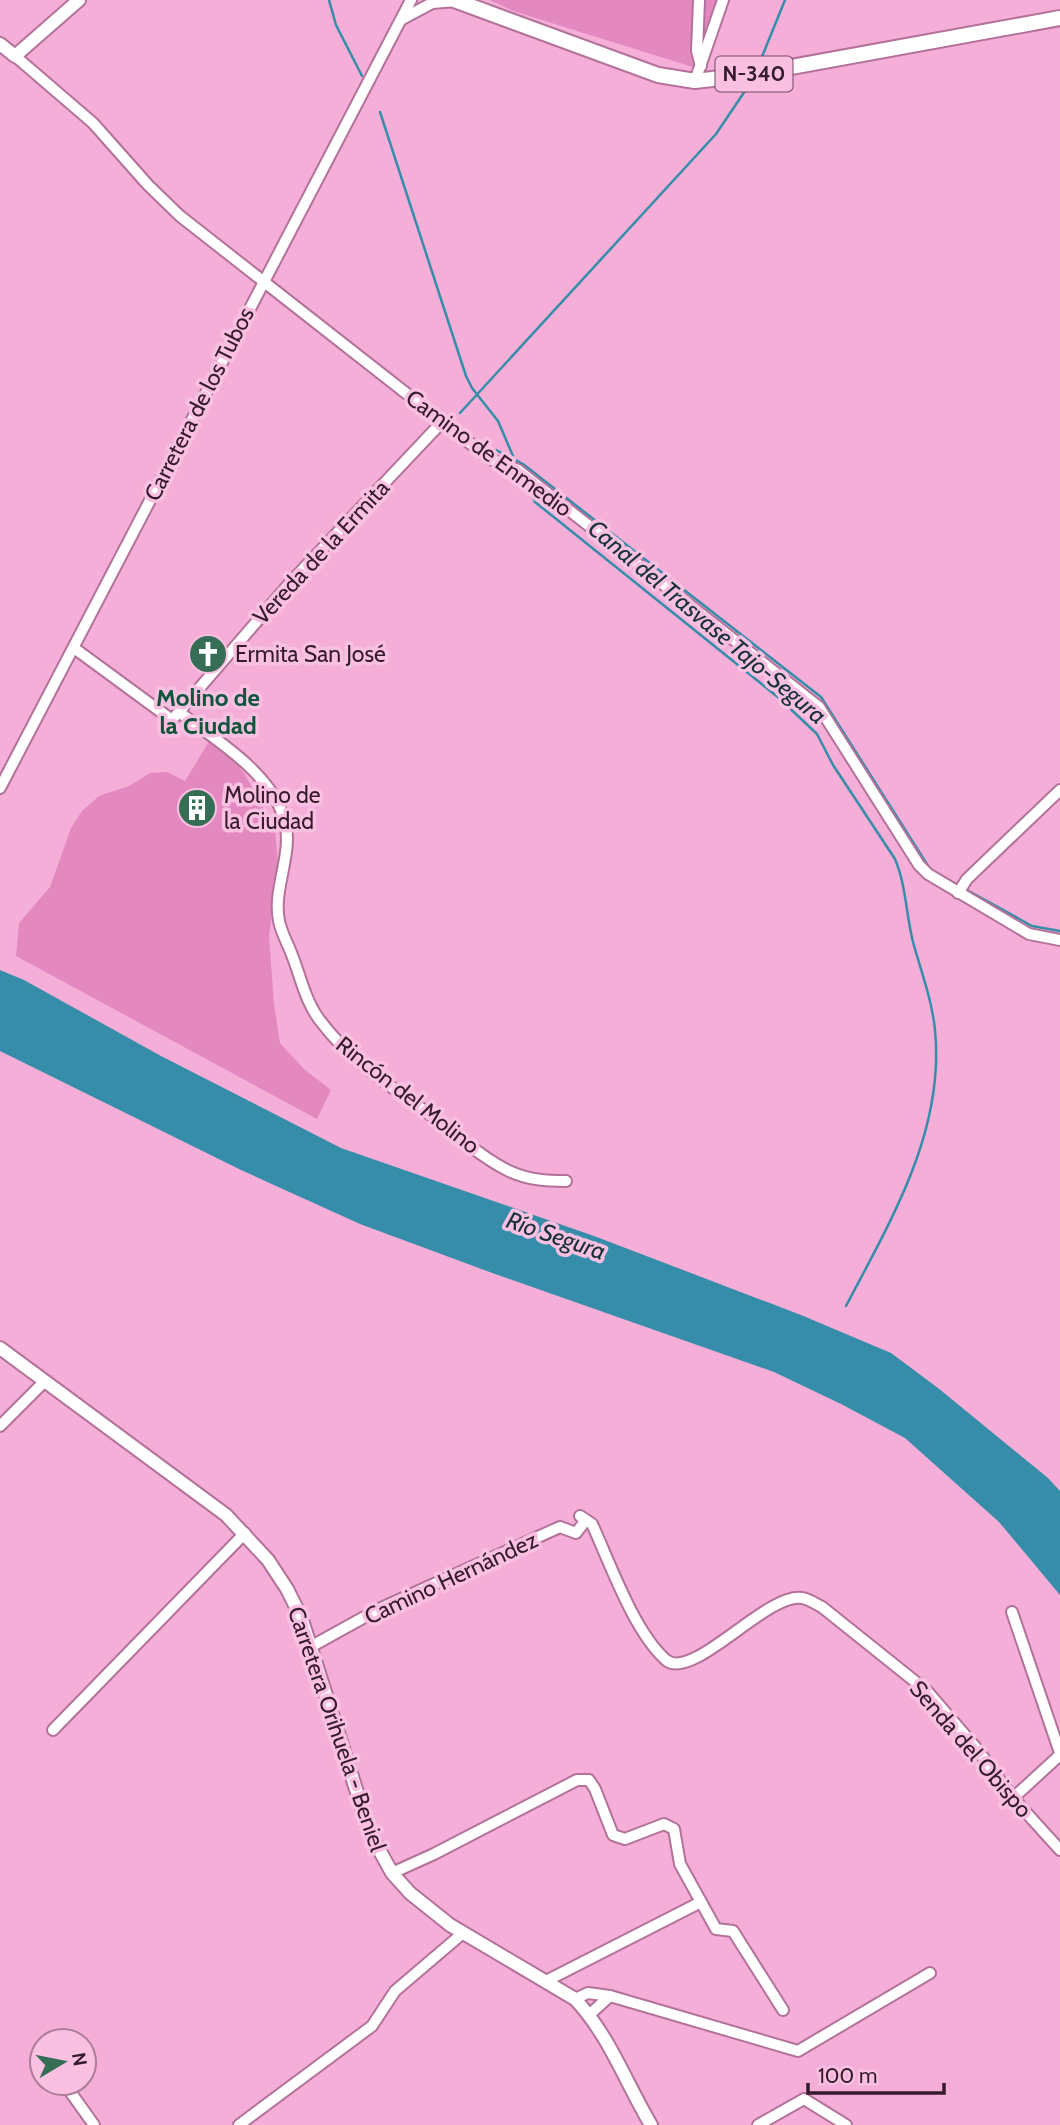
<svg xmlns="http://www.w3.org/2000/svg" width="1060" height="2125" viewBox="0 0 1060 2125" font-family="Cabin,sans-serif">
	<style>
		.green { fill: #e389c0 }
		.water { fill: #368da9 }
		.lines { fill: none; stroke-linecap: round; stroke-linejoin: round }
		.stream { stroke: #368da9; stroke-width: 2.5 }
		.minor-casing { stroke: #b3729a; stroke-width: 14 }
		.major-casing { stroke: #b3729a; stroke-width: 16 }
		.highway-casing { stroke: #b3729a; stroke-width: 18 }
		.minor { stroke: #fff; stroke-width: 10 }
		.major { stroke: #fff; stroke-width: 12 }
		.highway { stroke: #fff; stroke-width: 14 }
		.labels { text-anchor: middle; stroke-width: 7; stroke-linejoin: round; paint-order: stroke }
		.shield { fill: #fac0e2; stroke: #714c63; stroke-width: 2 }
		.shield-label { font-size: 21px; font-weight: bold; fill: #361b2c }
		.street-label { font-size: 23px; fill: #361b2c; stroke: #fac0e2 }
		.poi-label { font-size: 23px; fill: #361b2c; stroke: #fac0e2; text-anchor: start }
		.water-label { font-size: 24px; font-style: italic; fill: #17323b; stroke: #fac0e2 }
		.neighbourhood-label { font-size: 24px; font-weight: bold; fill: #0f553b; stroke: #fac0e2 }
	</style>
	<rect width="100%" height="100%" fill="#f5aed8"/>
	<g class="green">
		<path d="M 490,0 L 718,0 L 696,68 L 513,11 Z"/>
		<path d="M 211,738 L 231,757 L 244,773 L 275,828 L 278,865 L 269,936 L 274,1004 L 280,1043 L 304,1069 L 331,1090 L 317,1119 L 16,956 L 19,923 L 50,887 L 71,828 L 82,811 L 99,796 L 129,786 L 150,773 L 167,772 L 185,781 Z"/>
	</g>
	<path class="water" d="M 0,970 L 24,980 L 161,1056 L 341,1148 L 594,1236 L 801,1315 L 891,1353 L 938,1388 L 1048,1478 L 1060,1491 L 1060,1595 L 999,1522 L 905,1438 L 841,1404 L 774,1372 L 495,1274 L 360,1224 L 241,1170 L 0,1051 Z"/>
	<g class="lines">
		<g class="stream">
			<path d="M 329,0 L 336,25 L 362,76"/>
			<path d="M 759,64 L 785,0"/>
			<path d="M 380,112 L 466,376 L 472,388 L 498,421 L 513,456"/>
			<path d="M 460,413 L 716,134 L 751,82"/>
			<path d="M 496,450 L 523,464 L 821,697 L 930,869"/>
			<path d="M 527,485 L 535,502 L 779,698 L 817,734 L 833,765 L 895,859 C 906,885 906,914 913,942 C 921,971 932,1000 935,1030 C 945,1131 891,1220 846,1306"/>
			<path d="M 939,875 L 957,885"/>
			<path d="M 967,890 L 1032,926 L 1060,931"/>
		</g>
		<defs>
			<g id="minor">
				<path d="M 699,0 L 697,51 L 701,66"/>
				<path d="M 402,19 L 432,3 L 457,1"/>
				<path d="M 15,56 L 93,123 L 148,185 L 180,216 L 490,459 L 518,470 L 819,707 L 919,865 L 928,874 L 1029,934 L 1060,940"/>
				<path d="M 695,81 L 723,0"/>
				<path d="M 74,648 L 172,720 L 289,584 L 442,422"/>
				<path d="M 179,712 C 215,739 268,771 283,815 C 296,851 272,886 279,921 C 281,932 288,944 292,955 C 301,978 306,1004 322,1023 C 353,1064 400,1092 440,1122 C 462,1139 484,1159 509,1171 C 528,1180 547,1181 566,1181"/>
				<path d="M 0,788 L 411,0"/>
				<path d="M 958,893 L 967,879 L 1060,790"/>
				<path d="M 0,1426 L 44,1382"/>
				<path d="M 580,1516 L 592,1524 C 610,1563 634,1632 666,1660 C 693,1682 767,1592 802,1598 C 809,1599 816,1604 822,1607 L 927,1691 L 977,1749 L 1013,1798 L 1060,1850"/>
				<path d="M 1012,1612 L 1060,1753"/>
				<path d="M 312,1646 L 379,1609 L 560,1527 L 576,1533 L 586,1520"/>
				<path d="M 53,1730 L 245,1533"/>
				<path d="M 1013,1798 L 1060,1755"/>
				<path d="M 392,1873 L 434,1854 L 577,1780 L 589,1780 L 595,1789 L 613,1835 L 625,1839 L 664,1824 L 674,1829 L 680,1864 L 716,1929 L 733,1931 L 783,2010"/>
				<path d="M 546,1981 L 701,1902"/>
				<path d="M 575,1999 L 588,1993 L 610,1996 L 798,2051 L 930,1973"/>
				<path d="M 590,2014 L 610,1996"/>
				<path d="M 64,2083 L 94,2125"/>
				<path d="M 239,2125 L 372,2026 L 395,1991 L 463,1933"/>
				<path d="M 758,2125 L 804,2099 L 846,2125"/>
			</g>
			<g id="major">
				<path d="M 0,44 L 15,56 L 79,0"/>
				<path d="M 0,1348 L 226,1515 L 268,1560 L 287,1589 L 301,1617 L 370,1833 L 392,1873 L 410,1893 L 450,1925 L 575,1999 C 609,2035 626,2083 651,2125"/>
			</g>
			<path id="highway" d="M 454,0 L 658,75 L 695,81 L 747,75 L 1060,18"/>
		</defs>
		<use href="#minor" class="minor-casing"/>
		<use href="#major" class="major-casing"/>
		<use href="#highway" class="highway-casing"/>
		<use href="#minor" class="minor"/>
		<use href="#major" class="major"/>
		<use href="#highway" class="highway"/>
	</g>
	<defs>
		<symbol id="church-disc" viewBox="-11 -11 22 22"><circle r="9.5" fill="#366d55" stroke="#fac0e2"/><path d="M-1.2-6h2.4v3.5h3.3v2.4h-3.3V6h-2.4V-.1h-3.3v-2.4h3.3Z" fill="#fff"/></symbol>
		<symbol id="building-disc" viewBox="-11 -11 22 22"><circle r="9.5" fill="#366d55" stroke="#fac0e2"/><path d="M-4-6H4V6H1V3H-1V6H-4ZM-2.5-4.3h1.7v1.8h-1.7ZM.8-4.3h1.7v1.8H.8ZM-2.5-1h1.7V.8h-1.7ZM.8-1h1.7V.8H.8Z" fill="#fff"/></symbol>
	</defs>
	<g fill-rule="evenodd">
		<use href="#church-disc" x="186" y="632" width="44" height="44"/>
		<use href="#building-disc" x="175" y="786" width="44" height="44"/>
	</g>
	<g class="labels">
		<rect class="shield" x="715.5" y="56.5" width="77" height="35" rx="5"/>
		<g class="shield-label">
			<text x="754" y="81">N-340</text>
		</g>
		<g class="street-label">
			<text transform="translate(199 404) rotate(-63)" y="8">Carretera de los Tubos</text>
			<text transform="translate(489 453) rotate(36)" y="8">Camino de Enmedio</text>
			<text transform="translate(321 552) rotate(-47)" y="8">Vereda de la Ermita</text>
			<text transform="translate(408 1095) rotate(38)" y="8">Rincón del Molino</text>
			<text transform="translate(451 1578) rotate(-25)" y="8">Camino Hernández</text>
			<text transform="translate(337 1729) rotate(71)" y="8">Carretera Orihuela - Beniel</text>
			<text transform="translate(971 1749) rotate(49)" y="8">Senda del Obispo</text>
		</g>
		<g class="poi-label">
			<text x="235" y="662">Ermita San José</text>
			<text x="224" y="803">Molino de<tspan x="224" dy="26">la Ciudad</tspan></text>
		</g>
		<g class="water-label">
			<text transform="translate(707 622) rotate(40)" y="8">Canal del Trasvase Tajo-Segura</text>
			<text transform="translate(556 1236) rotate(19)" y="8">Río Segura</text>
		</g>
		<g class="neighbourhood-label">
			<text x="208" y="706">Molino de<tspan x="208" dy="28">la Ciudad</tspan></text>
		</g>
	</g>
	<g transform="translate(63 2062) rotate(80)"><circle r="33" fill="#fac0e2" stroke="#ac7e99" stroke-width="2"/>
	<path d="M0-5L12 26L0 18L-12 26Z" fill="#366d55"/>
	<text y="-10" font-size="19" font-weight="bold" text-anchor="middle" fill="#361b2c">N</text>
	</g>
	<path d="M808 2083v10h136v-10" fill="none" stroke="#361b2c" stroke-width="3.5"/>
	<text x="818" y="2083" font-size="21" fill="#361b2c" stroke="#fac0e2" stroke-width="5" paint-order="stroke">100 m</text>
</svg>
